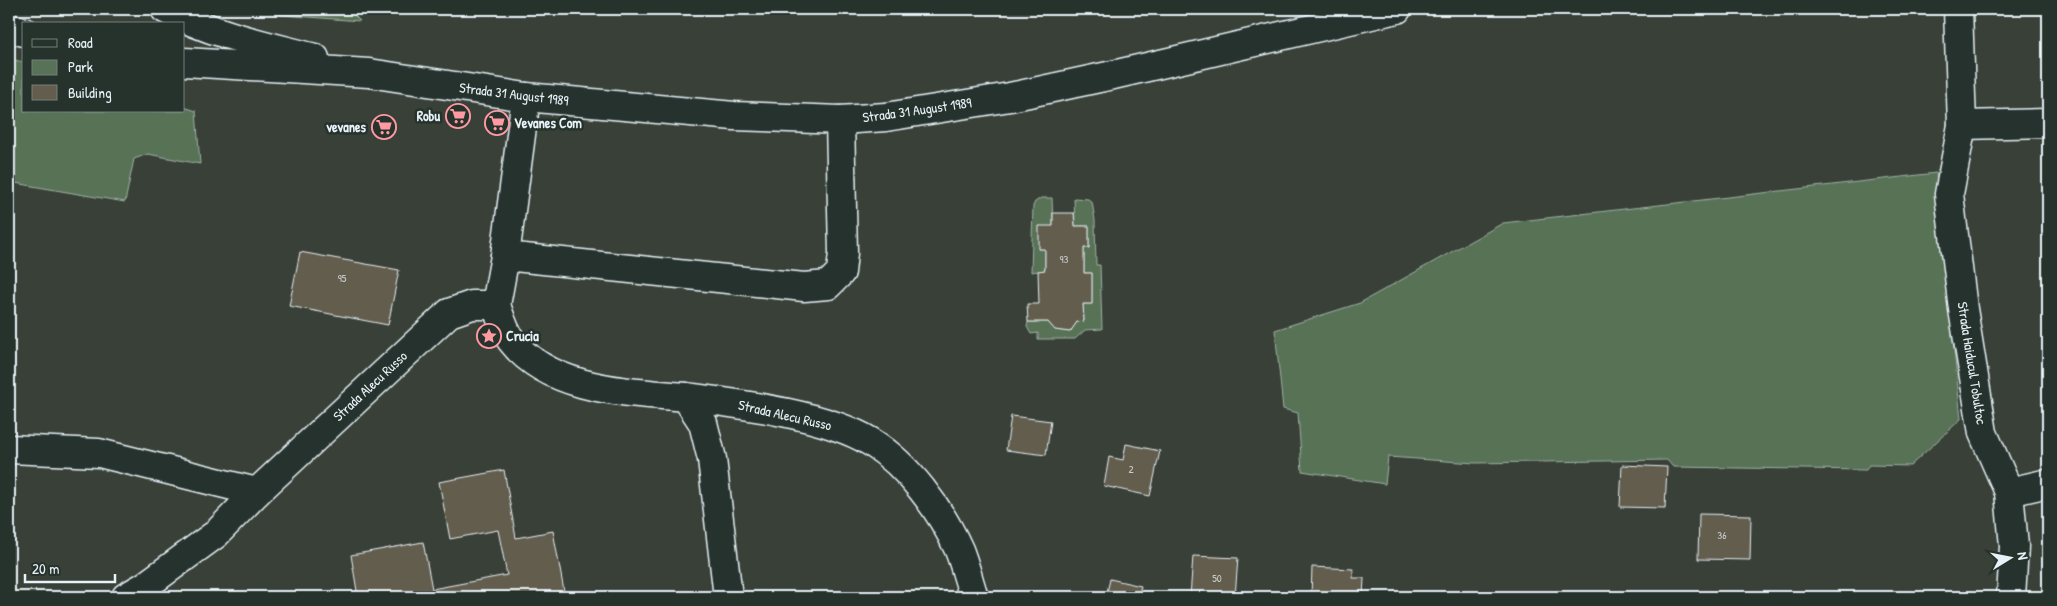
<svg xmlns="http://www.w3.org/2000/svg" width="2057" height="606" viewBox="0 0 2057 606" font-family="'Patrick Hand',sans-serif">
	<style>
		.green { fill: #587257; stroke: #a0b2a8 }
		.building { fill: #645d4d; stroke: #e8f1f8 }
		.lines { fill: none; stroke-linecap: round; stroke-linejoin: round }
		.minor-casing { stroke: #e8f1f8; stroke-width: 31 }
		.major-casing { stroke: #e8f1f8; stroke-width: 31 }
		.minor { stroke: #26332d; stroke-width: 28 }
		.major { stroke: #26332d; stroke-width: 28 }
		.labels { text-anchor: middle; stroke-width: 5; stroke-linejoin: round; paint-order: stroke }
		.number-label { font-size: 11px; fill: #c7cccd }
		.street-label { font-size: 14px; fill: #e8f1f8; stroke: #26332d }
		.poi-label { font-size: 14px; font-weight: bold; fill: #e8f1f8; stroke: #26332d; text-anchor: end }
	</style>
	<rect width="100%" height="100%" fill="#394037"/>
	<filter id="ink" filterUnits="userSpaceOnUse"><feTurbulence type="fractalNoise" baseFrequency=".02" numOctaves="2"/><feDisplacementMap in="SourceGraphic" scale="10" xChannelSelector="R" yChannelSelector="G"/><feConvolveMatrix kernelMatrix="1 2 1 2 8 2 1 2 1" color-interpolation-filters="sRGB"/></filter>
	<g filter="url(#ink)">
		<g class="green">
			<path d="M 261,9 L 348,9 L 360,21 L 282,15 Z"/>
			<path d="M 9,59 L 24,62 L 24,111 L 184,111 L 184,107 L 196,111 L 200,164 L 148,154 L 134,159 L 125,202 L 9,182 Z"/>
			<path d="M 1936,173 L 1961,419 L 1910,466 L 1869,465 L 1866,470 L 1673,467 L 1667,460 L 1475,463 L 1388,457 L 1385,484 L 1302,471 L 1298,413 L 1283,409 L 1275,330 L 1360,303 L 1503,223 Z"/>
			<path d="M 1041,198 L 1052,198 L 1053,226 L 1039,249 L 1045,249 L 1045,270 L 1031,272 L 1033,206 L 1035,202 Z"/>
			<path d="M 1074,198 L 1088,199 L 1092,202 L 1095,220 L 1096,265 L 1100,265 L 1102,329 L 1085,330 L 1075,339 L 1038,339 L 1038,333 L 1031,334 L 1027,327 L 1028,322 L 1048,322 L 1055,330 L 1070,332 L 1077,322 L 1084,321 L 1083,304 L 1092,304 L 1092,273 L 1084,273 L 1084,248 L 1089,248 L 1089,226 L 1075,226 Z"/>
		</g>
		<g class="building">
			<path d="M 1053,213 L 1074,213 L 1075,226 L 1089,226 L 1089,248 L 1084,248 L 1084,273 L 1092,273 L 1092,304 L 1083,304 L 1084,321 L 1077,322 L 1070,332 L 1055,330 L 1048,322 L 1028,322 L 1027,304 L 1039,304 L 1038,271 L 1045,270 L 1045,249 L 1039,249 L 1039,226 L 1053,226 Z"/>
			<path d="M 300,252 L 399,270 L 388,325 L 289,306 Z"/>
			<path d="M 1011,416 L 1051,421 L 1046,455 L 1006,450 Z"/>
			<path d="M 1126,444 L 1160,451 L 1150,496 L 1104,486 L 1109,457 L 1123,460 Z"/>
			<path d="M 1622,465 L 1667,467 L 1665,508 L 1620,507 Z"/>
			<path d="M 504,470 L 516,538 L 553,531 L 564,591 L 528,597 L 358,597 L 351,555 L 423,542 L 432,589 L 507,575 L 498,530 L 450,539 L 439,482 Z"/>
			<path d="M 1699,514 L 1751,515 L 1750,560 L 1698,559 Z"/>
			<path d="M 1193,556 L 1238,558 L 1235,597 L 1190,597 Z"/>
			<path d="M 1312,567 L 1353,569 L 1353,578 L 1364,578 L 1363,597 L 1311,597 Z"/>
			<path d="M 1110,579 L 1141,586 L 1138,597 L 1106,597 Z"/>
		</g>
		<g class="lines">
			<defs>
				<g id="minor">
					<path d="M 1958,9 L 1962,125 L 1949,194 L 1963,309 L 1983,433 L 2009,492 L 2014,546 L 2011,597"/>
					<path d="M 1962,125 L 2048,123"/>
					<path d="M 505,256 L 804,287 L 828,285 L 841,272 L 843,253 L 840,120"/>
					<path d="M 496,305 C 500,316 504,331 511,340 C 550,391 628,392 686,397 L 703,423 L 712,459 L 728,597"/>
					<path d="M 686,397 C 739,404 825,414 871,442 C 908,465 941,510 959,550 C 965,565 969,582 974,597"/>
					<path d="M 9,449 L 99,453 L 257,492"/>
					<path d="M 2009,492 L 2048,483"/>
					<path d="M 126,597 L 145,586 L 216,534 L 257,492 L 449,313 L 472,305 L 496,305 L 505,256 L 526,97"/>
				</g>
				<g id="major">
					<path d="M 165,9 C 212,34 265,45 315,58"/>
					<path d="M 9,28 L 24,32"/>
					<path d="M 184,62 L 369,73 L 526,97 L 734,116 L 840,120 L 886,117 L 1010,97 L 1113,75 L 1397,9"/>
				</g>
			</defs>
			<use href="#minor" class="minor-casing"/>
			<use href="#major" class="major-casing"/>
			<use href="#minor" class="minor"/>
			<use href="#major" class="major"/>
		</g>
	</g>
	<defs>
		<symbol id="supermarket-ring" viewBox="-11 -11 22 22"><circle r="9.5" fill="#26332d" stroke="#ff9aa2" stroke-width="1.5"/><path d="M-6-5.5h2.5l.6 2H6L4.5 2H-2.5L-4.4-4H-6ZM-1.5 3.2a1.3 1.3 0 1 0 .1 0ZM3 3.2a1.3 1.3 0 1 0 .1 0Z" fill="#ff9aa2"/></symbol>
		<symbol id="sight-ring" viewBox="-11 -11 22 22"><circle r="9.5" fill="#26332d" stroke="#ff9aa2" stroke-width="1.5"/><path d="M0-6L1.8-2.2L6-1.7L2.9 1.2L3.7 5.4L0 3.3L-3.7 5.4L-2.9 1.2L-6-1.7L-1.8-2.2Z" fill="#ff9aa2"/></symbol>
	</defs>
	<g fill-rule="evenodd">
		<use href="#supermarket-ring" x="444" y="102" width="28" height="28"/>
		<use href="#supermarket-ring" x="483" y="109" width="28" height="28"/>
		<use href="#supermarket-ring" x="370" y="113" width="28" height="28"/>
		<use href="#sight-ring" x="475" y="322" width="28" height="28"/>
	</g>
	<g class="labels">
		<g class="number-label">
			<text x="1064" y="263">93</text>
			<text x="342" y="282">95</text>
			<text x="1131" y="473">2</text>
			<text x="1722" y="539">36</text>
			<text x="1217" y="582">50</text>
		</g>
		<g class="street-label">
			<text transform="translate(514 94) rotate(7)" y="5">Strada 31 August 1989</text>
			<text transform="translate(917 110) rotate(-8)" y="5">Strada 31 August 1989</text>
			<text transform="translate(1972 363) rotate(81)" y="5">Strada Haiducul Tobultoc</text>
			<text transform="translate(370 386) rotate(-43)" y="5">Strada Alecu Russo</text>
			<text transform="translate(785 415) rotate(13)" y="5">Strada Alecu Russo</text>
		</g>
		<g class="poi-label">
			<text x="440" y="121">Robu</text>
			<text x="514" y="128" text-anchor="start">Vevanes Com</text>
			<text x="366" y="132">vevanes</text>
			<text x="506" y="341" text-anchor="start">Crucia</text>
		</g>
	</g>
	<rect width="2057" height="606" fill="none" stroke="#26332d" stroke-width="30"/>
	<rect x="15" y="15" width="2027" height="576" fill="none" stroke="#e8f1f8" stroke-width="2" filter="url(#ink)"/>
	<rect x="22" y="22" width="162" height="90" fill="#26332d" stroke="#747f7e"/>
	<rect x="32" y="39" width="25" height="8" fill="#26332d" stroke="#747f7e"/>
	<text x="68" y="48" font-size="15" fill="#e8f1f8">Road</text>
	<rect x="32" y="60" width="25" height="15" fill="#587257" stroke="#747f7e"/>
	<text x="68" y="72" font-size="15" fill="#e8f1f8">Park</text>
	<rect x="32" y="85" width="25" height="15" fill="#645d4d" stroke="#747f7e"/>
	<text x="68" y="98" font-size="15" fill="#e8f1f8">Building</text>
	<g transform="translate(2010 558) rotate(80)" stroke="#26332d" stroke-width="4" paint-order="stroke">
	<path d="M0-4L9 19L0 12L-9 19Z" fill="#e8f1f8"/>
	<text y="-8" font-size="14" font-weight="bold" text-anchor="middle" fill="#e8f1f8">N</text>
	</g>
	<path d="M25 574v8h90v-8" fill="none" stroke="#e8f1f8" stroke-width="2.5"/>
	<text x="32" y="574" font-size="15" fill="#e8f1f8" stroke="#26332d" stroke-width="4" paint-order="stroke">20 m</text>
</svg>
